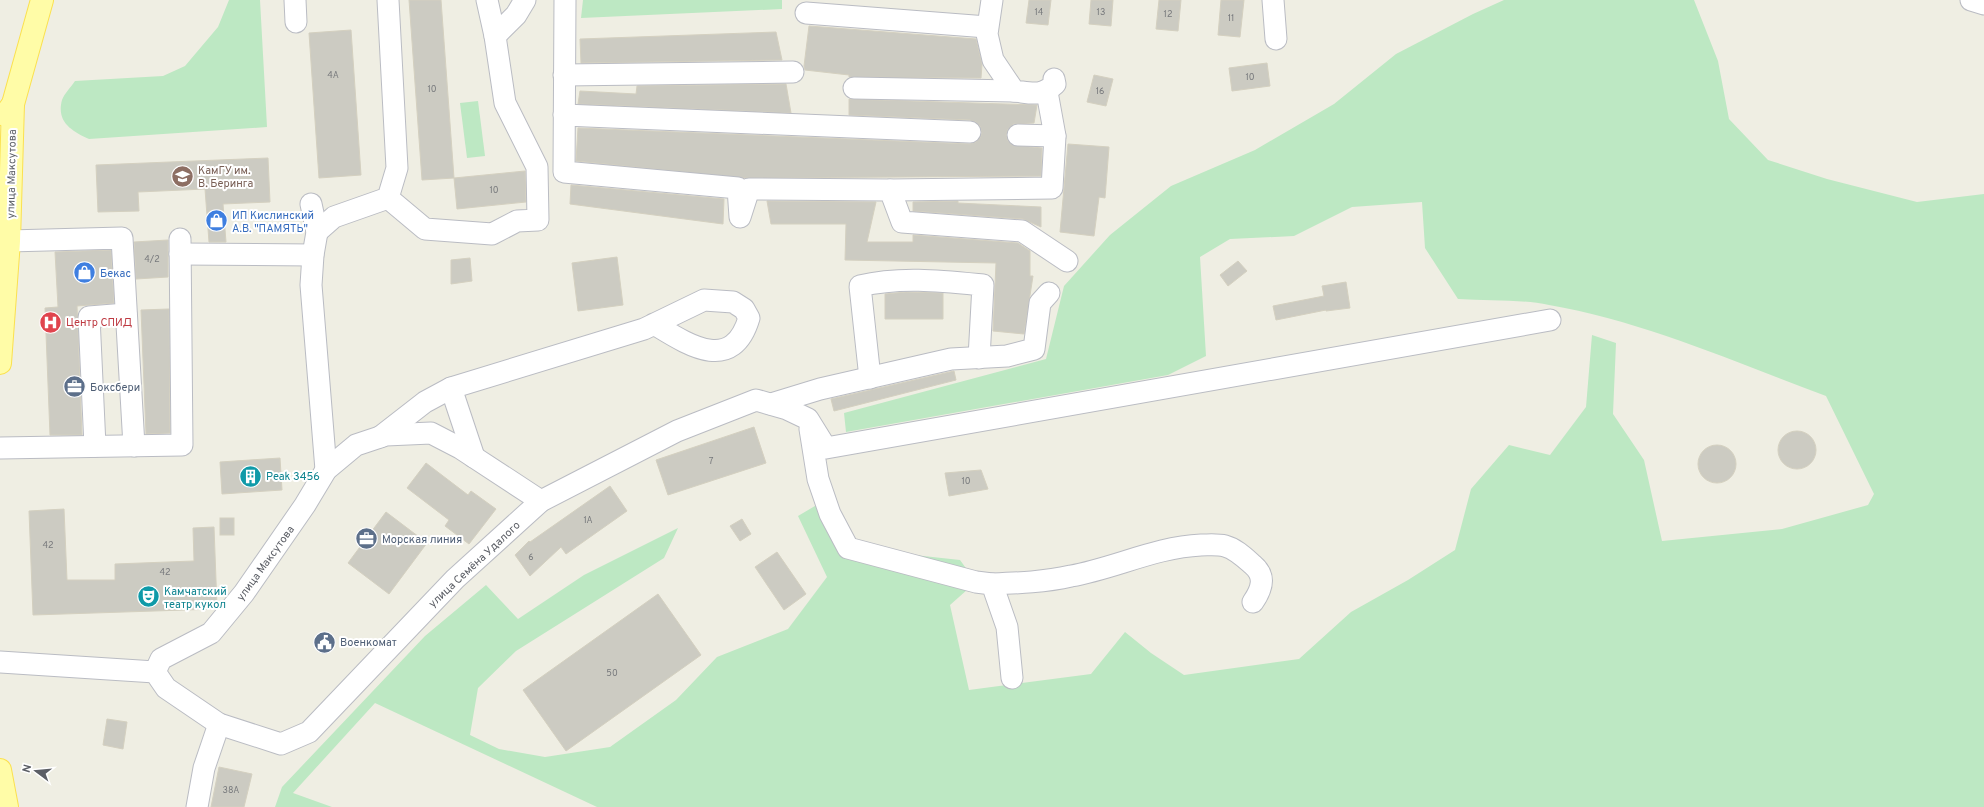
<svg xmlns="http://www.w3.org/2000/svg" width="1984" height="807" viewBox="0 0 1984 807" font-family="Overpass,sans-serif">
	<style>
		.green { fill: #bde8c3 }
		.building { fill: #cccbc2; stroke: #d4d0c0 }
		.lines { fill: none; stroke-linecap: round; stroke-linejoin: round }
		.minor-casing { stroke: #babcc3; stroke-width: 23 }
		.major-casing { stroke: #fbe14f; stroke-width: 24 }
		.minor { stroke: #fff; stroke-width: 21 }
		.major { stroke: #fffca7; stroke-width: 22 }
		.labels { text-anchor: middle; stroke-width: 4; stroke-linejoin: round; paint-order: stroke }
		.number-label { font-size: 9px; fill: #77797c }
		.education-label { font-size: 11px; fill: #785e54; stroke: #fff; text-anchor: start }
		.street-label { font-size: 11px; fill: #5b5e65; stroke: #fff }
		.shop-label { font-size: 11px; fill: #366cbe; stroke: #fff; text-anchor: start }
		.health-label { font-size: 11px; fill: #be3a42; stroke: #fff; text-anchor: start }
		.service-label { font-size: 11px; fill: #4e5e75; stroke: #fff; text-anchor: start }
		.culture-label { font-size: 11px; fill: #0d838f; stroke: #fff; text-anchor: start }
	</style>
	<rect width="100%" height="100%" fill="#efeee3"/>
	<g class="green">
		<path d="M 229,0 L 260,0 L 267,127 L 89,139 C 72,131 56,122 62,100 C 64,94 71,87 75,81 L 163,76 L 185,66 L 218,27 Z"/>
		<path d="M 583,0 L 782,0 L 782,9 L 581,18 Z"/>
		<path d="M 1504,0 L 1694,0 L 1718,61 L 1729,119 L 1768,160 L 1827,179 L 1917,202 L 1984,194 L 1984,807 L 597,807 L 375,703 L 293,793 L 332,807 L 275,807 L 282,787 L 425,636 L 486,585 L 518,619 L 584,575 L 678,528 L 664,558 L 516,651 L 478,688 L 470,735 L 499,749 L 545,757 L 610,747 L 676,700 L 717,657 L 788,629 L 827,577 L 798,516 L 820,503 L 859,549 L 960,560 L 976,582 L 950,605 L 969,690 L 1091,674 L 1125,632 L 1151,653 L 1184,675 L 1299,659 L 1351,612 L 1408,580 L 1455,550 L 1471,489 L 1509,445 L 1550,455 L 1586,407 L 1592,335 L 1616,343 L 1613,414 L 1644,460 L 1662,541 L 1782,529 L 1868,505 L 1874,494 L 1826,396 C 1737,363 1643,321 1549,305 C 1520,299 1488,301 1458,299 L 1425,248 L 1422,202 L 1352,207 L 1294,236 L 1230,239 L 1200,257 L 1206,356 L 1168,375 L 846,432 L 844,413 L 1046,359 L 1064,286 L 1110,235 L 1171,186 L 1255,150 L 1334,104 L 1396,54 L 1473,14 Z"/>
		<path d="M 478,101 L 485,156 L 467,158 L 460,103 Z"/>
	</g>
	<g class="building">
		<path d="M 409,0 L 441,0 L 454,178 L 422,180 Z"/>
		<path d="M 1029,0 L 1051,0 L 1048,25 L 1026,23 Z"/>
		<path d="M 1091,0 L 1113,0 L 1111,26 L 1089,24 Z"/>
		<path d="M 1159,0 L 1181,0 L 1178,31 L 1156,29 Z"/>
		<path d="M 1221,0 L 1244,0 L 1240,37 L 1218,35 Z"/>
		<path d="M 809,26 L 976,39 L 982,64 L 981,78 L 849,77 L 849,75 L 805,70 L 804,66 Z"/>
		<path d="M 351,30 L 361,175 L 319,178 L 309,33 Z"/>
		<path d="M 776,32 L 782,60 L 581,63 L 580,39 Z"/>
		<path d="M 1267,63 L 1270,86 L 1232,91 L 1229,68 Z"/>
		<path d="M 1094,75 L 1113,79 L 1106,106 L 1087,102 Z"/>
		<path d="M 786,84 L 791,113 L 578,104 L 580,91 L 636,94 L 637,86 Z"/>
		<path d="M 849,99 L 1037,105 L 1034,123 L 1013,124 L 1008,129 L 1006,135 L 1008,141 L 1012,145 L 1042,148 L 1041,176 L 744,178 L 576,161 L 578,128 L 970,144 L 976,142 L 980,138 L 982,133 L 980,126 L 976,122 L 970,120 L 849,115 Z"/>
		<path d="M 1068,144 L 1109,147 L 1105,198 L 1099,197 L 1094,236 L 1060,232 Z"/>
		<path d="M 268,158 L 270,202 L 223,204 L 226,242 L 209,242 L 205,189 L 138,192 L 139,211 L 98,212 L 96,165 Z"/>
		<path d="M 525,171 L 526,202 L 457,209 L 454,178 Z"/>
		<path d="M 571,185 L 724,199 L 723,224 L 570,204 Z"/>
		<path d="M 767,201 L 876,202 L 867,242 L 913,242 L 913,235 L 1018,243 L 1030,251 L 1030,276 L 1033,276 L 1024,334 L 993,331 L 996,263 L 845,260 L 846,224 L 771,224 Z"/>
		<path d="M 958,201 L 958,203 L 1041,207 L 1041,227 L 1023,219 L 913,211 L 913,202 Z"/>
		<path d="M 168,240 L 168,277 L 136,279 L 134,242 Z"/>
		<path d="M 111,250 L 114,303 L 77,306 L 82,435 L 50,435 L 45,308 L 58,307 L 55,252 Z"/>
		<path d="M 617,257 L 623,305 L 578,311 L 572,263 Z"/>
		<path d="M 470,258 L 472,281 L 451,284 L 451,260 Z"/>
		<path d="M 1238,261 L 1247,271 L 1228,286 L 1220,275 Z"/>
		<path d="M 1346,282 L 1350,308 L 1326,311 L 1326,310 L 1276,320 L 1273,306 L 1324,296 L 1322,286 Z"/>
		<path d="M 906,292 L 943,293 L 943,319 L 885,319 L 885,294 Z"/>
		<path d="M 169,309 L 170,433 L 146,434 L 141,310 Z"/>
		<path d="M 954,371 L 956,380 L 834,411 L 831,399 Z"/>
		<path d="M 754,427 L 766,463 L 668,495 L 656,460 Z"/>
		<circle cx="1797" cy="450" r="19"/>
		<circle cx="1717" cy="464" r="19"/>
		<path d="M 280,458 L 282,490 L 222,494 L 220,462 Z"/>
		<path d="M 426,463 L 468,495 L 471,491 L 496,509 L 469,544 L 445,526 L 449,520 L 407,488 Z"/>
		<path d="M 981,470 L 988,489 L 949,496 L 945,473 Z"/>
		<path d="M 610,486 L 627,511 L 566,554 L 561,547 L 530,576 L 515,555 L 529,541 L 530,542 Z"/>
		<path d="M 64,509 L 67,580 L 115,580 L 115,564 L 194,561 L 193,528 L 214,527 L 217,607 L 215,609 L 33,615 L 29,511 Z"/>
		<path d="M 386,512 L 427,543 L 389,594 L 348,563 Z"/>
		<rect x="220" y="518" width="14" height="17"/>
		<path d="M 742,519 L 751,534 L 740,541 L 730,526 Z"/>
		<path d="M 777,552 L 806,594 L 784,610 L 755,567 Z"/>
		<path d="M 658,594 L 701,655 L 566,751 L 523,690 Z"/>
		<path d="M 107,719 L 127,722 L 123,749 L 103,745 Z"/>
		<path d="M 219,767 L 252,774 L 244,807 L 211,807 Z"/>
	</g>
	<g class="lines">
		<defs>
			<g id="minor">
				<path d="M 295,0 L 296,22"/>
				<path d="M 487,0 L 495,36 L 516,15 L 525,0"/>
				<path d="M 565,0 L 564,172 L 738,188 L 740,217 L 749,189 L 890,190 L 902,222 L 1022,231 L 1067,261"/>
				<path d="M 992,0 L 987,34 L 993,60 L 1014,91 C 1032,93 1041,97 1055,84 L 1054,79"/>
				<path d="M 1273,0 L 1276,39"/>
				<path d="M 1971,0 L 1984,4"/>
				<path d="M 806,13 L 987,27"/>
				<path d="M 564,75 L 793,72"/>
				<path d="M 854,88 L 1014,91"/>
				<path d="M 564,115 L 970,132"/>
				<path d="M 1018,135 L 1055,136 L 1047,92"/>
				<path d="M 890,190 L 1052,188 L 1055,136"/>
				<path d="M 388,198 L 425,229 L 492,234 L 517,221 L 538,220 L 537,167 L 505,103 L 495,36"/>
				<path d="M 311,204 L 317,232 L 313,255 L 311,285 L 326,470"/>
				<path d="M 317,232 L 334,217 L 388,198 L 397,168 L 388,0"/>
				<path d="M 9,241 L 122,238 L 134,446"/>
				<path d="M 180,254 L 313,255"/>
				<path d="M 870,378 L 860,286 C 900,276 943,281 983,285 L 979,358"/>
				<path d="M 451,388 L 474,457"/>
				<path d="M 771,404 L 820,389 L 951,359 L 1007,356 L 1034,349 L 1040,303 L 1049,293"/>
				<path d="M 810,429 L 818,479 L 830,514 L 848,548 L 976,582 L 992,584 L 1007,627 L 1012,678"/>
				<path d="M 380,437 L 425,402 L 451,388 L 644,329 L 704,300 L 733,302 L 744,309 L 749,318 C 732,375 687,344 654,324"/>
				<path d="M 95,446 L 89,317 L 126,314"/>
				<path d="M 0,448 L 182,445 L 180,239"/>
				<path d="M 992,584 C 1019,583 1045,582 1071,576 C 1115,568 1156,547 1201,545 C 1209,545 1217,544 1225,546 C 1236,549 1244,557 1253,565 C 1266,576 1262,589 1253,602"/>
				<path d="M 0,662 L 155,672 L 166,688 L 219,724 L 281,744 L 309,732 L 455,579 L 541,501 L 677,431 L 756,400 L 787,409 L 808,419 L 826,448 L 1550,320"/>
				<path d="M 155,672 L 161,659 L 211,633 L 244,593 L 305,505 L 326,470 L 356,445 L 386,435 L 431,433 L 460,448 L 541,501"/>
				<path d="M 197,807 L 204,768 L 219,724"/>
			</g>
			<g id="major">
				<path d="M 5,115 L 13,104 L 42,0"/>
				<path d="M 0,363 L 9,241 L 13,104"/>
				<path d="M 0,770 L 7,807"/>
			</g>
		</defs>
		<use href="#minor" class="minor-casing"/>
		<use href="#major" class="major-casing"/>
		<use href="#minor" class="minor"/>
		<use href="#major" class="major"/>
	</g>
	<defs>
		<symbol id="university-disc" viewBox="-11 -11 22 22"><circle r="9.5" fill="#8d6e63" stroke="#fff"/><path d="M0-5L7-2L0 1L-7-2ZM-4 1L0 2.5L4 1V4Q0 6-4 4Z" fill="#fff"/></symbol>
		<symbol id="shop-disc" viewBox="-11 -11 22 22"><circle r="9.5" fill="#3f7fe0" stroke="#fff"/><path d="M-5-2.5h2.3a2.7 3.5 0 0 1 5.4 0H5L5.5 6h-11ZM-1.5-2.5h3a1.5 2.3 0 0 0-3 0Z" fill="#fff"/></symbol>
		<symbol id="hospital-disc" viewBox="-11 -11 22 22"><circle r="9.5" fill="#e0444e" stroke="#fff"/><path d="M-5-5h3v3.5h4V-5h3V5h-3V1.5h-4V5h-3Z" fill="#fff"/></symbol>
		<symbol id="office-disc" viewBox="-11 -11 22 22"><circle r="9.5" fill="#5c6f8a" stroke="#fff"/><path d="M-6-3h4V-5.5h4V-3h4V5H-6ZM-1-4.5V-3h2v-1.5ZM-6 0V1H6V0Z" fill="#fff"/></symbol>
		<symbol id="building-disc" viewBox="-11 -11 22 22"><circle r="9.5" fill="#0f9aa8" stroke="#fff"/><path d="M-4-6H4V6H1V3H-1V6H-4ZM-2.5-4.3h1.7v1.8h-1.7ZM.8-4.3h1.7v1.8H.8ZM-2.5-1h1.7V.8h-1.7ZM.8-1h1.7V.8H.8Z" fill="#fff"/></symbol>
		<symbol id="theatre-disc" viewBox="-11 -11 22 22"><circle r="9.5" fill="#0f9aa8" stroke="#fff"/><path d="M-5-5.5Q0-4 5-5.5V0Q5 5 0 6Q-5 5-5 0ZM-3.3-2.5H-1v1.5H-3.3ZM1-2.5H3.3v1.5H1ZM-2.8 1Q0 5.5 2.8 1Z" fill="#fff"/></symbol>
		<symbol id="civic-disc" viewBox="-11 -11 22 22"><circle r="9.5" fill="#5c6f8a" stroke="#fff"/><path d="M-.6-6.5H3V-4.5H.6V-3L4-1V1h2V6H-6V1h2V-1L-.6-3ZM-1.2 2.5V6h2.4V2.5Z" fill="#fff"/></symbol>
	</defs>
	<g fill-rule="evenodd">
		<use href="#university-disc" x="170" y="164" width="25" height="25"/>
		<use href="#shop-disc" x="204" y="208" width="25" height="25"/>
		<use href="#shop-disc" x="72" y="260" width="25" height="25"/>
		<use href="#hospital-disc" x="38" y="310" width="25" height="25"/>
		<use href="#office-disc" x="62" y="374" width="25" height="25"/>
		<use href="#building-disc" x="238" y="464" width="25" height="25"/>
		<use href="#office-disc" x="354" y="526" width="25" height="25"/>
		<use href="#theatre-disc" x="136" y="584" width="25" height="25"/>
		<use href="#civic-disc" x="312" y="630" width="25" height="25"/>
	</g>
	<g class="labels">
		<g class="number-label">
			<text x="1039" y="15">14</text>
			<text x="1101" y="15">13</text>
			<text x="1168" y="17">12</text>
			<text x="1231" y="21">11</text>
			<text x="333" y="78">4А</text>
			<text x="1250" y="80">10</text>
			<text x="432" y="92">10</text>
			<text x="1100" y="94">16</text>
			<text x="494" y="193">10</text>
			<text x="152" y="262">4/2</text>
			<text x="711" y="464">7</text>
			<text x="966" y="484">10</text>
			<text x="588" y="523">1А</text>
			<text x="48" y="548">42</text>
			<text x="531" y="560">6</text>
			<text x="165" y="575">42</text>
			<text x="612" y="676">50</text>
			<text x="231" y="793">38А</text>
		</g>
		<g class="education-label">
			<text x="198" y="174">КамГУ им.<tspan x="198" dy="13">В. Беринга</tspan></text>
		</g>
		<g class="street-label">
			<text transform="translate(11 174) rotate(-89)" y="4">улица Максутова</text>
			<text transform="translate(265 563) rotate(-54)" y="4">улица Максутова</text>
			<text transform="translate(474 564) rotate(-43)" y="4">улица Семёна Удалого</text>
		</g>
		<g class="shop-label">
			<text x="232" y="219">ИП Кислинский<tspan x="232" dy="13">А.В. "ПАМЯТЬ"</tspan></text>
			<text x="100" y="277">Бекас</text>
		</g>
		<g class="health-label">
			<text x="66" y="326">Центр СПИД</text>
		</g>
		<g class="service-label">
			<text x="90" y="391">Боксбери</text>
			<text x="382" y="543">Морская линия</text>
			<text x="340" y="646">Военкомат</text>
		</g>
		<g class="culture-label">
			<text x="266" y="480">Peak 3456</text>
			<text x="164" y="595">Камчатский<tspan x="164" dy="13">театр кукол</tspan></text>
		</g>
	</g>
	<g transform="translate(36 771) rotate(286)" stroke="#ffffff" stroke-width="3" paint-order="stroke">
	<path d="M0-3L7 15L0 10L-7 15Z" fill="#5b5e65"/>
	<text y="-6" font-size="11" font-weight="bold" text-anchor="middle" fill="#5b5e65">N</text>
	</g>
</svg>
